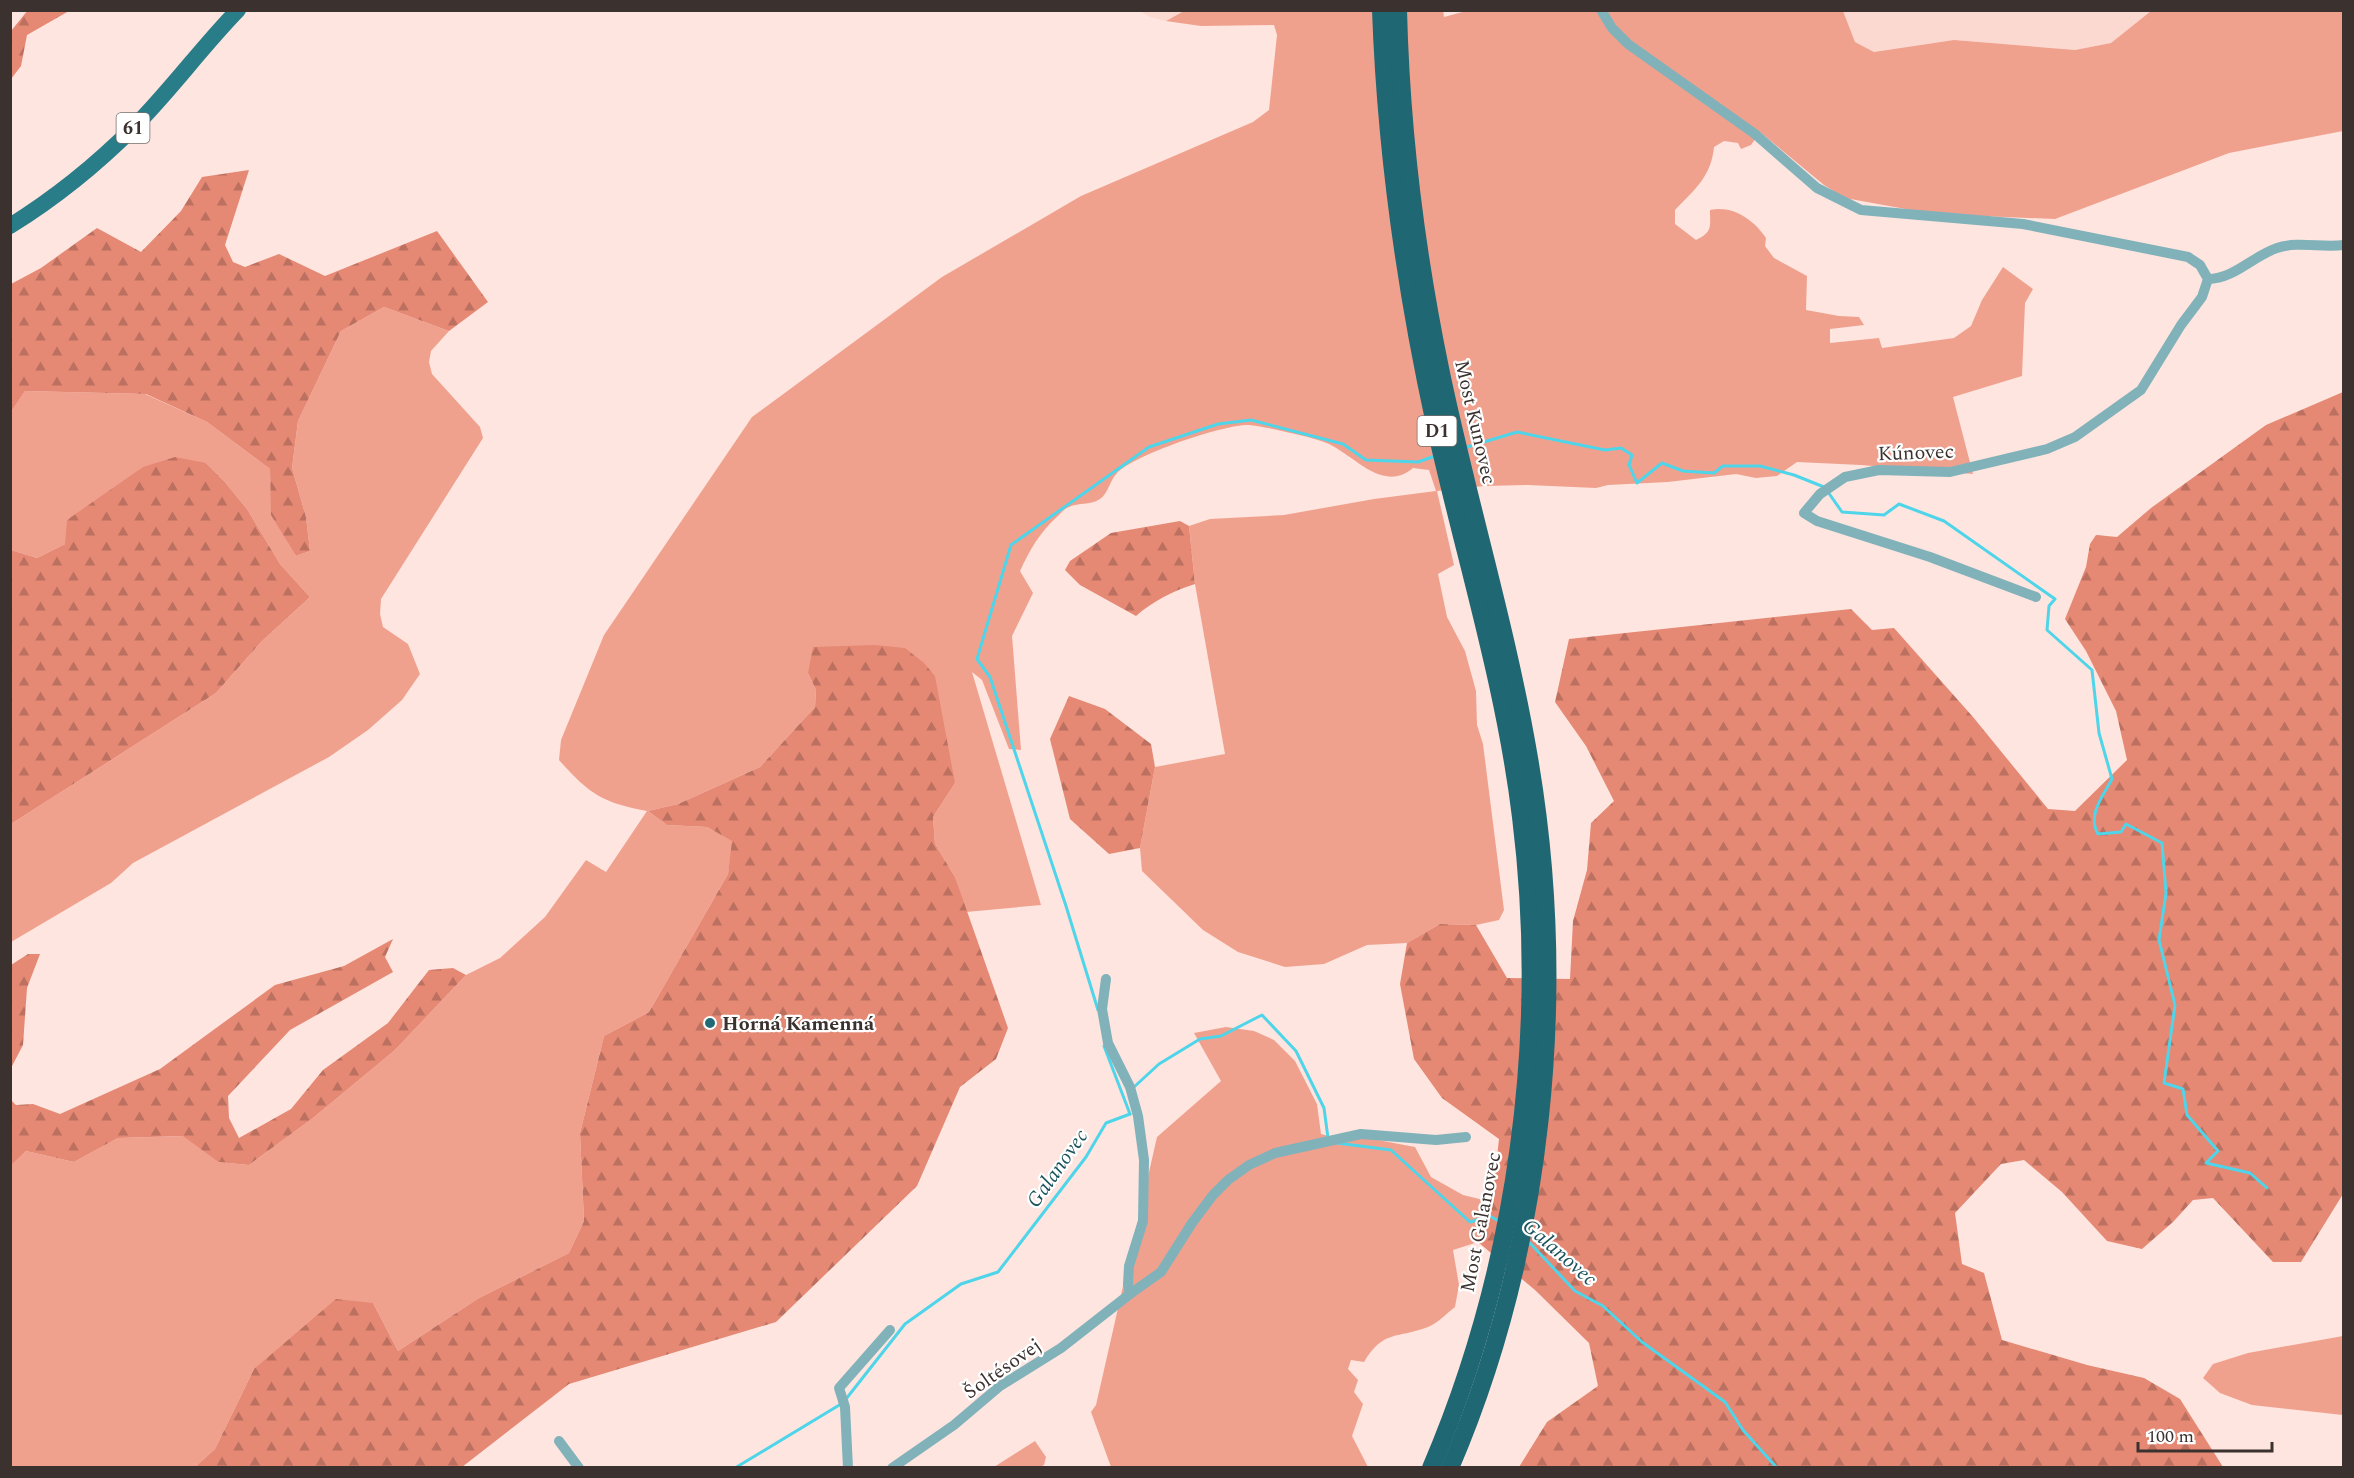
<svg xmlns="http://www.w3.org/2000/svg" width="2354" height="1478" viewBox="0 0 2354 1478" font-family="Spectral,serif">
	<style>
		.built { fill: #fbd9d1 }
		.grass { fill: #f0a18e }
		.forest { fill: url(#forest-firs) }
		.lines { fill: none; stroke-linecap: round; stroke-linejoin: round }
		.stream { stroke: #4ed5e9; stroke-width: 3 }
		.minor { stroke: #81b2ba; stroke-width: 10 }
		.primary { stroke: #297d89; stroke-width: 16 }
		.motorway { stroke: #1f6772; stroke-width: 18 }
		.poi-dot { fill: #226b76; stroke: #fff; stroke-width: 2 }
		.labels { text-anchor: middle; stroke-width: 4.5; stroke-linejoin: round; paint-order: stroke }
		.shield { fill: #fff; stroke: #76706d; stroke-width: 1.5 }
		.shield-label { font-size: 18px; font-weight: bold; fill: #3b322f }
		.street-label { font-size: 20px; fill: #3b322f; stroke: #fff }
		.poi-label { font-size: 20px; font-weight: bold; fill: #3b322f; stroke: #fff; text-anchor: start }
		.water-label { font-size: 21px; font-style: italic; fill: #1a535b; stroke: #fff }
	</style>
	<defs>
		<pattern id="forest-firs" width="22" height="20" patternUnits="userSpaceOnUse" patternTransform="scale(1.5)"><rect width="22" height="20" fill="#e58874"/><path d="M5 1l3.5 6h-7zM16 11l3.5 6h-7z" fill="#bb7060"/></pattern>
	</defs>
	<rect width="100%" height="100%" fill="#fee5df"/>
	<g class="built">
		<path d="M 1140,11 L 1184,11 L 1166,21 L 1150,17 Z"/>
		<path d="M 1843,11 L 2151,11 L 2111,43 L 2075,50 L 1954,40 L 1874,52 L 1855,42 Z"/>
	</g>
	<g class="grass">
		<path d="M 1443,10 L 1444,17 L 1470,10 L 1843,11 L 1855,42 L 1874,52 L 1954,40 L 2075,50 L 2111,43 L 2151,11 L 2343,11 L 2343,131 L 2229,153 L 2055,219 L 1933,214 L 1845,198 L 1824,185 L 1760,132 L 1751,145 L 1741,149 L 1738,143 L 1724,141 L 1714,147 C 1711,177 1695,189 1675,210 L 1675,224 L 1696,240 C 1713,232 1710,227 1710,210 C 1733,205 1754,220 1766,238 L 1765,246 L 1774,258 L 1807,276 L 1806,310 L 1839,316 L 1859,317 L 1864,325 L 1830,329 L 1830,343 L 1879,338 L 1882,348 L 1954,338 L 1971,326 L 1982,300 L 2003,267 L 2033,289 L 2025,303 L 2022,376 L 1953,397 L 1973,474 L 1861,465 L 1797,462 L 1777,476 L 1756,478 L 1736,474 L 1668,482 L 1608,485 L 1596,488 L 1528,485 L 1484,486 L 1437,491 L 1454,565 L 1438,574 L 1447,617 L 1465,651 L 1476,691 L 1477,725 L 1483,744 L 1504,910 L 1499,920 L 1476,925 L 1440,924 L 1407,943 L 1367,945 L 1324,964 L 1285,967 L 1238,952 L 1203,930 L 1142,871 L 1140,848 L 1155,767 L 1225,754 L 1195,584 L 1189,526 L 1210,519 L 1284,515 L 1374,499 L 1436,491 L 1429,470 L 1413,468 C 1383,493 1356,457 1329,444 C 1318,438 1262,426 1249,425 C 1224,424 1134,455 1117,473 C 1110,480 1108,494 1100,499 C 1089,506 1079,502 1069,507 C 1065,508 1061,513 1058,516 C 1040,532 1030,549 1020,571 L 1033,593 L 1012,636 L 1021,750 L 1009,749 L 982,680 L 972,672 L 1041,905 L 966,912 L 955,877 L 935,844 L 933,817 L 955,783 L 808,673 L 816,690 L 815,707 L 760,767 L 678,804 L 648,811 L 667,825 L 707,827 L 733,841 L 728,874 L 649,1012 L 604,1036 L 580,1133 L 584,1221 L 569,1253 L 479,1298 L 398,1351 L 373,1303 L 254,1369 L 215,1449 L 195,1467 L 11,1467 L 10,1165 L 26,1151 L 74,1162 L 118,1138 L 184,1136 L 218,1162 L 249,1165 L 313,1118 L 395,1050 L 466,975 L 500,958 L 545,917 L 586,860 L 606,872 L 647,811 C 603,803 589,794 559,760 L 561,740 L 604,635 L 752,417 L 942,277 L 1081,196 L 1253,122 L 1269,110 L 1277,35 L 1274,25 L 1201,26 L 1166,21 L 1184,11 Z"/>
		<path d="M 384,307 L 449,331 L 431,351 L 429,362 L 432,374 L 480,427 L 483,438 L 381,599 L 380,614 L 383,627 L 408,644 L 420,674 L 402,700 L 368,730 L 329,757 L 133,863 L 111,883 L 11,942 L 11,824 L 216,693 L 261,642 L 310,597 L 280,564 L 247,509 L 224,481 L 206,463 L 65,544 L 37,558 L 11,550 L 11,412 L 25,391 L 145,394 L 207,422 L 270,469 L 272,515 L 296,556 L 310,551 L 306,517 L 292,468 L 298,421 L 341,331 Z"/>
		<path d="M 1226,1027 L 1254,1031 L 1274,1040 L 1295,1061 L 1317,1104 L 1321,1134 L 1349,1141 L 1362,1137 L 1415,1147 L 1431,1177 L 1463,1195 L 1492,1202 L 1478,1242 L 1453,1250 L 1459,1285 L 1455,1307 C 1447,1313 1438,1323 1428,1327 C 1397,1339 1384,1329 1364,1362 L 1351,1360 L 1348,1369 L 1358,1380 L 1354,1392 L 1363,1404 L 1352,1436 L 1368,1467 L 1111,1467 L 1091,1412 L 1096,1405 L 1157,1137 L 1221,1081 L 1194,1033 Z"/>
		<path d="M 2343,1336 L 2343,1415 L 2252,1405 L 2220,1393 L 2203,1378 L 2213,1364 L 2248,1353 Z"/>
		<path d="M 1035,1441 L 1046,1457 L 1044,1465 L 1040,1467 L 994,1467 Z"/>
	</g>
	<g class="forest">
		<path d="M 28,10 L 69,11 L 27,35 L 21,66 L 11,79 L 11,31 Z"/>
		<path d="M 249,170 L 225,245 L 233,262 L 245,267 L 279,254 L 325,276 L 437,231 L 488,302 L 449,331 L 384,307 L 341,331 L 298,421 L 292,468 L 306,517 L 310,551 L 296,556 L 271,515 L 270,469 L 207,422 L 146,394 L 25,391 L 11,412 L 11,284 L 41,268 L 97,228 L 141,252 L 181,211 L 202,177 Z"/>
		<path d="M 2343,392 L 2343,1194 L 2301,1262 L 2273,1262 L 2213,1198 L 2193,1200 L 2173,1222 L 2142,1249 L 2107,1241 L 2062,1192 L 2024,1160 L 2001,1164 L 1955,1213 L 1962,1264 L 1984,1273 L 2002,1340 L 2087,1365 L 2144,1378 L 2180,1399 L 2223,1467 L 1519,1467 L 1547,1422 L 1598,1386 L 1589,1343 L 1535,1290 L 1478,1242 L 1492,1202 L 1499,1139 L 1442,1098 L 1414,1059 L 1400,984 L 1407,943 L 1440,924 L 1476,925 L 1507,978 L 1570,979 L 1573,921 L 1587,870 L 1591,823 L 1614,801 L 1586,746 L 1555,702 L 1569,639 L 1851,609 L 1872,630 L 1894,628 L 1973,717 L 2048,809 L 2075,811 L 2127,760 L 2116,711 L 2086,651 L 2065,619 L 2086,567 L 2090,544 L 2096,535 L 2117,537 L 2151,508 L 2266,425 Z"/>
		<path d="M 175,457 L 206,463 L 224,481 L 247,509 L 280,564 L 310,597 L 261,642 L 216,693 L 11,824 L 11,550 L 37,558 L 65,544 L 67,520 L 143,467 Z"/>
		<path d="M 1180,521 L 1189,526 L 1195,584 C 1173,591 1153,601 1136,616 L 1080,585 L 1065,570 L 1070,561 L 1111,533 Z"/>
		<path d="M 875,645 L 905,648 L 924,663 L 935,676 L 955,783 L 933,817 L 935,844 L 955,877 L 1008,1028 L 996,1059 L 960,1087 L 917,1186 L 776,1322 L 569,1384 L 462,1467 L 195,1467 L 215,1449 L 254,1369 L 336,1299 L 373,1303 L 398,1351 L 479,1298 L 569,1253 L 584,1221 L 580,1133 L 604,1036 L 649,1012 L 728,874 L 732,841 L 707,827 L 667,825 L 648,811 L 678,804 L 760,767 L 815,707 L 816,690 L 808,673 L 813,647 Z"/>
		<path d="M 1069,696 L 1105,709 L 1151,744 L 1155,767 L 1140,848 L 1109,854 L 1070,819 L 1050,739 Z"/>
		<path d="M 393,939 L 385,957 L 393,972 L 290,1030 L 228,1096 L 229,1118 L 239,1138 L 291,1109 L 323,1070 L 388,1023 L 429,970 L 453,968 L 466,975 L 395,1050 L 313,1118 L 249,1165 L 218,1162 L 183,1136 L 118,1138 L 74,1162 L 26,1151 L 11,1165 L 11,1100 L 16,1105 L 33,1104 L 60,1114 L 160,1069 L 275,985 L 344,966 Z"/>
		<path d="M 28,954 L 40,954 L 27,988 L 23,1045 L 11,1068 L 11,965 Z"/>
	</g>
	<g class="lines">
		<g class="stream">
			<path d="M 1464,448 L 1517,432 L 1605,450 L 1621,448 L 1632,455 L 1629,465 L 1637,483 L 1662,463 L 1683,471 L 1714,473 L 1723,466 L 1760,466 L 1794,475 L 1824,487"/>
			<path d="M 1828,492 L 1842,512 L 1884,515 L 1899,504 L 1944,521 L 2055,599 L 2049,606 L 2047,630 L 2092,670 L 2099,733 L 2112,779 C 2103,796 2087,815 2098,834 L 2121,832 L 2126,824 L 2162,843 L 2166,893 L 2159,940 L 2175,1005 L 2164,1083 L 2183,1089 L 2187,1115 L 2218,1151 L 2206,1163 L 2250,1173 L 2267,1188"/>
			<path d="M 1098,1010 L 1066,906 L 990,677 L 977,659 L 1011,545 L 1149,447 L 1218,424 L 1251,420 L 1343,444 L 1366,460 L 1418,462 L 1435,456"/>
			<path d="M 1104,1046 L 1130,1114"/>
			<path d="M 1134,1087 L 1159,1064 L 1200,1039 L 1221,1036 L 1262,1015 L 1296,1051 L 1324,1108 L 1328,1138"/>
			<path d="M 1337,1143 L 1391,1150 L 1470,1222 L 1490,1216 L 1500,1222"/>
			<path d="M 1528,1241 L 1575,1291 L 1603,1306 L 1642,1342 L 1725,1402 L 1743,1430 L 1777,1468"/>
			<path d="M 846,1399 L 905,1324 L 961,1284 L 998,1272 L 1086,1157 L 1106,1123 L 1130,1114"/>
			<path d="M 735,1468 L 841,1404"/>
		</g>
		<g class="minor">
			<path d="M 1601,10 L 1612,28 L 1628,44 L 1755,134 L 1817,188 L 1861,210 L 2023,224 L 2188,257 L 2200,265 L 2208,279 L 2202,297 L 2181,325 L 2141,390 L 2075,437 L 2047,449 L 1950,472 L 1879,470 L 1845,477 L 1820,494 L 1804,513 L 1817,521 L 1930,557 L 2036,597"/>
			<path d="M 2208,279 C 2234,279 2253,256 2277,248 C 2298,241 2322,248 2344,245"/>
			<path d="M 1106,979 L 1102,1009 L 1108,1043 L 1130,1087 L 1138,1116 L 1144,1160 L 1143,1221 L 1129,1266 L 1128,1284 L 1130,1294 L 1161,1272 L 1192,1223 L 1213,1195 L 1228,1180 L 1249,1165 L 1275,1153 L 1361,1134 L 1436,1140 L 1466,1137"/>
			<path d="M 559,1441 L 579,1468"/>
			<path d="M 848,1468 L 845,1407 L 839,1388 L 890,1330"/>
			<path d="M 892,1468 L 954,1425 L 1000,1386 L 1061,1348 L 1130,1294"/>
		</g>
		<path class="primary" d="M 10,226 C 55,198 96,165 133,128 C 170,91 201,48 238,10"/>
		<g class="motorway">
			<path d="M 1381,10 C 1386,150 1405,287 1435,424 C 1464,555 1505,684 1521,817 C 1548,1035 1518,1265 1431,1468"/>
			<path d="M 1398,10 C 1401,132 1416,253 1441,373 C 1468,502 1507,628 1529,758 C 1569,992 1544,1249 1450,1468"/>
		</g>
	</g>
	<circle class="poi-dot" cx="710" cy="1023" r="6"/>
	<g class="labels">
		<g class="shield">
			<rect x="116.5" y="113" width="33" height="30" rx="4.5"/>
			<rect x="1417.5" y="416" width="39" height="30" rx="4.5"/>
		</g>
		<g class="shield-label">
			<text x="133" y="134">61</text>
			<text x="1437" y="437">D1</text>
		</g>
		<g class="street-label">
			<text transform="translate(1476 422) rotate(77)" y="7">Most Kunovec</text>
			<text transform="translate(1916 452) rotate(-2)" y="7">Kúnovec</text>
			<text transform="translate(1480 1222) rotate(-79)" y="7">Most Galanovec</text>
			<text transform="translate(1002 1368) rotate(-35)" y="7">Šoltésovej</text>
		</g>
		<g class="poi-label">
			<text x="722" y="1030">Horná Kamenná</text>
		</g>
		<g class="water-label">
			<text transform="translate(1057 1168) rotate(-55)" y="7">Galanovec</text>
			<text transform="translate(1560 1252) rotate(41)" y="7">Galanovec</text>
		</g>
	</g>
	<rect width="2354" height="1478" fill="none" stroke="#3b322f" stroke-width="24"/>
	<path d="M2138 1442v9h134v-9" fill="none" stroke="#3b322f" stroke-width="3"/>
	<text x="2147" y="1442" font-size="18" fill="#3b322f" stroke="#ffffff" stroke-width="4.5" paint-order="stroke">100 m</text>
</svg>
